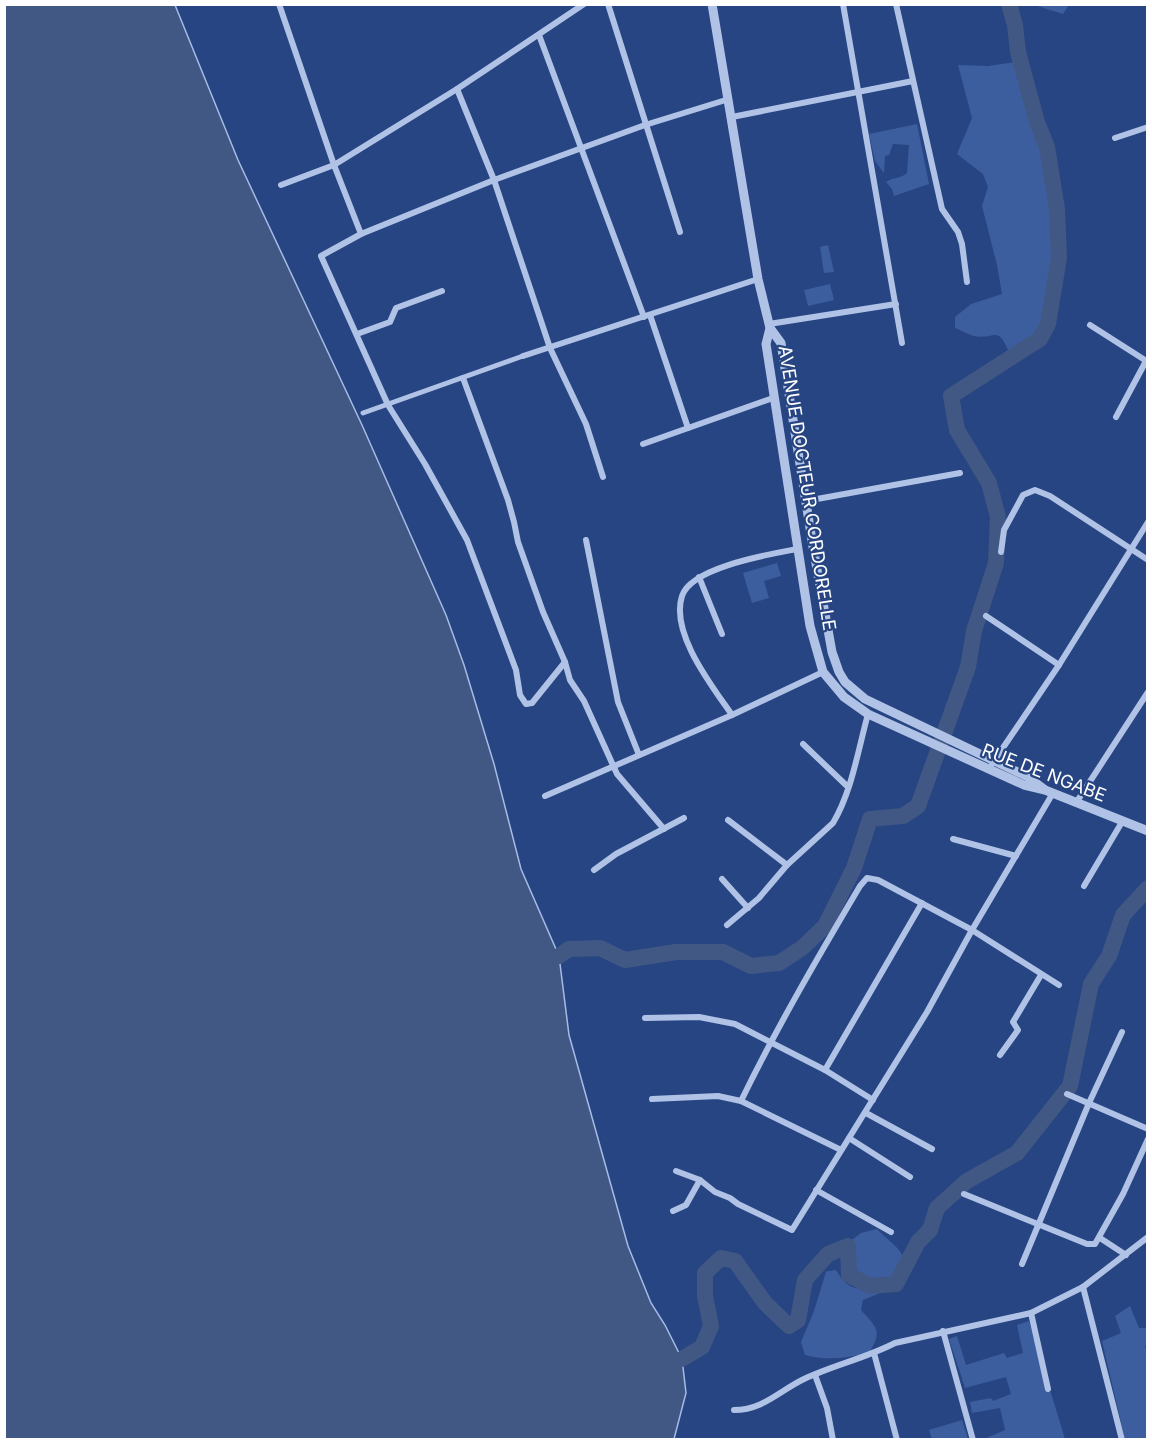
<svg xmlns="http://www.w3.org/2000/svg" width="1152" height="1444" viewBox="0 0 1152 1444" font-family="Inter,sans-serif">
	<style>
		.green { fill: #3c5e9f }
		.water { fill: #425884; stroke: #a5bce7; stroke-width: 1.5 }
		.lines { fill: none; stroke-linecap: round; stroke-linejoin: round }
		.river { stroke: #425884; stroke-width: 16 }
		.pedestrian { stroke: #b0c3e6; stroke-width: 5 }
		.minor { stroke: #b0c3e6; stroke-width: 6 }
		.tertiary { stroke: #b0c3e6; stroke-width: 9 }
		.labels { text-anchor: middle; stroke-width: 4.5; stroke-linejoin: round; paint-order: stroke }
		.street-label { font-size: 18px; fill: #fff; stroke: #274582 }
	</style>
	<rect width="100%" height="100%" fill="#274582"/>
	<g class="green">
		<path d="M 1034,5 L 1069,4 L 1069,5 L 1063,14 Z"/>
		<path d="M 1016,62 L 1048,173 L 1055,241 L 1045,316 L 1041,329 L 1018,349 L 1009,352 C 997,324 996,340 974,336 C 967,334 961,330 955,328 L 955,317 L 971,304 L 1002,294 L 997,265 L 982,206 L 988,187 L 983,174 L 957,154 L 972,118 L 958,65 L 988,66 Z"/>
		<path d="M 917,124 L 929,184 L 894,196 L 892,189 L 886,182 C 893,177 900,179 907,173 L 909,145 L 893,144 L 889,155 L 885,156 L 884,173 L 875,161 L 869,134 Z"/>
		<path d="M 828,245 L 834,272 L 824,273 L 820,247 Z"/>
		<path d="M 830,284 L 834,300 L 808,306 L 804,290 Z"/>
		<path d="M 777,563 L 781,576 L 764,581 L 769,598 L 752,603 L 743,573 Z"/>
		<path d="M 877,1229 C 885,1238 903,1249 905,1262 C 907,1287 863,1291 854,1271 C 851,1263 852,1251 849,1242 L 861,1233 Z"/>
		<path d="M 836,1270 C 853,1299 863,1283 885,1291 L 863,1300 L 861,1310 C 877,1328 883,1331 869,1353 C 846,1358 827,1361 805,1355 L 801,1342 L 814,1311 L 826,1272 L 824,1272 Z"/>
		<path d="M 1130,1306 L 1139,1328 L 1147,1328 L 1147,1345 L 1145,1346 L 1148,1355 L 1147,1439 L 1125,1439 L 1102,1341 L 1121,1333 L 1115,1316 Z"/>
		<path d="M 1029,1321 L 1065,1439 L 984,1439 L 1005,1430 L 1000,1408 L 972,1413 L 970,1402 L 991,1398 L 993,1401 L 1011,1394 L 1006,1377 L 965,1388 L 949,1339 L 957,1336 L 966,1365 L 1004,1353 L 1007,1358 L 1023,1353 L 1017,1325 Z"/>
		<path d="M 962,1420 L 968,1439 L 932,1439 L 929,1430 Z"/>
	</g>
	<path class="water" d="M 5,4 L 175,5 L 238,160 L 362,425 L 446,615 L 464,665 L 494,764 L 521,869 L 559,956 L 569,1035 L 628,1246 L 651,1303 L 665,1325 L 682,1359 L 686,1393 L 674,1439 L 5,1439 Z"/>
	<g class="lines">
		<g class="river">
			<path d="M 559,956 L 569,949 L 600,948 L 625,960 L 676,952 L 723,952 L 751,966 L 779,963 L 802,948 L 825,926 L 854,868 L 870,819 L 903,816 L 918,806 L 968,667 L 974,631 L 996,563 L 998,517 L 989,483 L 957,430 L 951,396 L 1040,339 L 1048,324 L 1059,258 L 1057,209 L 1047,147 L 1037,122 L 1018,52 L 1015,25 L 1009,4"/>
			<path d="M 682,1359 L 702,1347 L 711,1326 L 705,1296 L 705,1273 L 721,1258 L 735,1261 L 765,1303 L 789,1326 L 798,1320 L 805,1280 L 828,1254 L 848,1246 L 849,1275 L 870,1286 L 896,1284 L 918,1242 L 930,1230 L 937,1208 L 967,1181 L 1017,1153 L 1070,1086 L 1091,984 L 1109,956 L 1123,915 L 1148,888"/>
		</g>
		<path class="pedestrian" d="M 363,413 L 523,356"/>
		<g class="minor">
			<path d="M 279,4 L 334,165 L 361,234"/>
			<path d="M 608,4 L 680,232"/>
			<path d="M 843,4 L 902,343"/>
			<path d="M 896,4 L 942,209 L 958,232 L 962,244 L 967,282"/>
			<path d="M 539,35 L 644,317"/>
			<path d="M 457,89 L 494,180 L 550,348 L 586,424 L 603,477"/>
			<path d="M 732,117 L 913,81"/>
			<path d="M 1115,138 L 1148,127"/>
			<path d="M 281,185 L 334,165 L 457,89 L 584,4"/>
			<path d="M 650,315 L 688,428"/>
			<path d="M 769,324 L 896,304"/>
			<path d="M 1090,325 L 1148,362"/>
			<path d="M 357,334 L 390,322 L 396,308 L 442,291"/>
			<path d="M 523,356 L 758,279"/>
			<path d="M 463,378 L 508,500 L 514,522 L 518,542 L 543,612 L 565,662 L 570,680 L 584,701 L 617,774 L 664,829"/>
			<path d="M 1116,417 L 1146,361"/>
			<path d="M 643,444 L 773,398"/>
			<path d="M 806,501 L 960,473"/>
			<path d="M 586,540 L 618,702 L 639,755"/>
			<path d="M 1001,552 L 1004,530 L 1023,495 L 1035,490 L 1050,496 L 1148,560"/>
			<path d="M 699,577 L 722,634"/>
			<path d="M 986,616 L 1059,665"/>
			<path d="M 565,662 L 532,703 L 526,704 L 520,695 L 516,670 L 467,540 L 425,464 L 388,405 L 321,256 L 361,234 L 494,180 L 645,125 L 729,99"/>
			<path d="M 732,715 C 712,686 670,633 682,596 C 691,567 771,554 797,549"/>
			<path d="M 803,744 L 848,787"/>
			<path d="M 992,764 L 1059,665 L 1148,522"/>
			<path d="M 545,796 L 732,715 L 823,672"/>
			<path d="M 1076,803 L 1148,692"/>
			<path d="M 728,820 L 787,865"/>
			<path d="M 953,839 L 1016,856"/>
			<path d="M 594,870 L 616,854 L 684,818"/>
			<path d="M 722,879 L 748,908"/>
			<path d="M 1084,886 L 1122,822"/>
			<path d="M 727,925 L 759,898 L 787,865 L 833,823 C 852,791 858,750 868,714"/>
			<path d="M 645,1018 L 699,1017 L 735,1024 L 825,1070 L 873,1100"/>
			<path d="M 1000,1055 L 1018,1030 L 1013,1022 L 1041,975"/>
			<path d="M 825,1070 L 922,903"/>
			<path d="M 1067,1094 L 1148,1129"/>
			<path d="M 652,1099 L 718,1096 L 741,1101 L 841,1150"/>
			<path d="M 741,1101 C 777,1027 818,957 860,886 L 867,878 L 878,880 L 972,930 L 1059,985"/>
			<path d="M 866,1113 L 932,1149"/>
			<path d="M 849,1138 L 910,1177"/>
			<path d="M 676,1171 L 700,1180 L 715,1192 L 730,1198 L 738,1204 L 792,1230 L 927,1012 L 972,930 L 1053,793"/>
			<path d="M 816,1190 L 891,1232"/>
			<path d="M 964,1194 L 1087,1244 L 1095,1244 L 1123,1194 L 1148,1139"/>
			<path d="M 673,1211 L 686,1205 L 700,1180"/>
			<path d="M 1100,1238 L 1126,1255"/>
			<path d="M 1022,1264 L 1089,1103 L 1122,1032"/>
			<path d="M 1083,1287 L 1122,1440"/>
			<path d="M 1031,1313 L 1048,1389"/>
			<path d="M 943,1331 L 973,1440"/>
			<path d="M 874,1353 L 897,1440"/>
			<path d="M 815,1375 L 827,1408 L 833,1440"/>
			<path d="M 734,1410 C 763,1410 779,1391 804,1379 C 834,1365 866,1358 895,1343 L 1031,1313 L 1083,1287 L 1148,1237"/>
		</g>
		<g class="tertiary">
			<path d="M 712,4 L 758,279 L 770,328 L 766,344 L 810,626 L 823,672 L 844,697 L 868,714 L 1024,785 L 1045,790 L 1148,831"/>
			<path d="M 770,328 L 781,343 L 813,547 L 832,652 L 839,672 L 845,682 L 865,699 L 1028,777 L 1044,789"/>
		</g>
	</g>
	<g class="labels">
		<g class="street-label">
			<text transform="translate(807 488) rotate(81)" y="6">AVENUE DOCTEUR CORDORELLE</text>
			<text transform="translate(1044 773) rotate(21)" y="6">RUE DE NGABE</text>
		</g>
	</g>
	<rect width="1152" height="1444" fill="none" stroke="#ffffff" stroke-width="12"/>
</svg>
